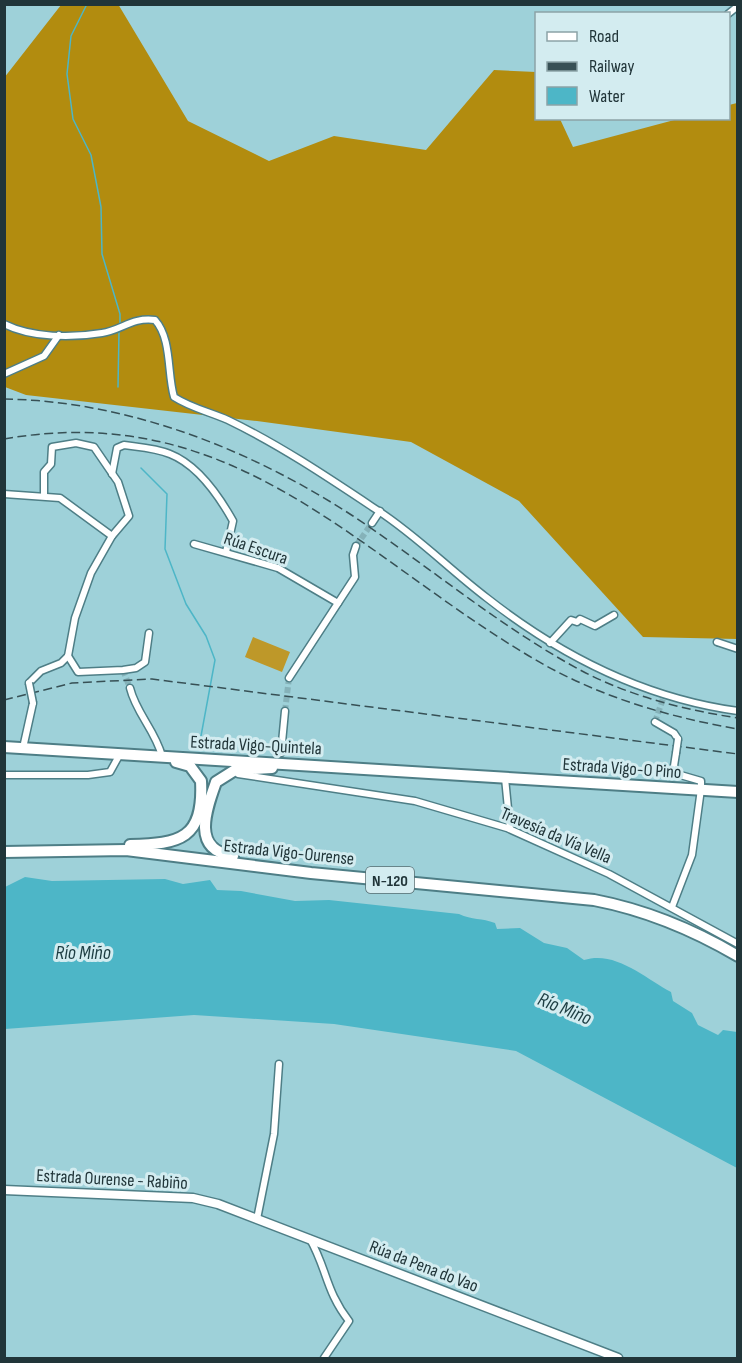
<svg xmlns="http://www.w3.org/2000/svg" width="742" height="1363" viewBox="0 0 742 1363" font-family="'Sofia Sans Condensed',sans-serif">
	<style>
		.green { fill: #be9829 }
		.forest { fill: #b28c0f }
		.water { fill: #4db6c7 }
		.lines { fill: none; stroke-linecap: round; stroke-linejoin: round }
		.stream { stroke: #4db6c7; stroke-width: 1.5 }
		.street-tunnel { stroke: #85b2b9; stroke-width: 6; stroke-dasharray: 6 3; stroke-linecap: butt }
		.street-casing { stroke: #4e7e86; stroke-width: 9 }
		.secondary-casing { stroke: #4e7e86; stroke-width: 11 }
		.highway-casing { stroke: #4e7e86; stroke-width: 14 }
		.street { stroke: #fff; stroke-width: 6 }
		.secondary { stroke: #fff; stroke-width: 8 }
		.highway { stroke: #fff; stroke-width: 10 }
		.rail { stroke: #375055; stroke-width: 1.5; stroke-dasharray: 9 4.5; stroke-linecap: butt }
		.street-bridge-casing { stroke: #4e7e86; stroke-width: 9; stroke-linecap: butt }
		.street-bridge { stroke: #fff; stroke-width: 6 }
		.labels { text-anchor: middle; stroke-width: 6; stroke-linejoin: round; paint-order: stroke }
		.shield { fill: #d3ecf0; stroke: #566c70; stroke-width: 1.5 }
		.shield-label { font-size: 16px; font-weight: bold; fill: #213539 }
		.street-label { font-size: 18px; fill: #213539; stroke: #d3ecf0 }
		.water-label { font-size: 20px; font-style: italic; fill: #1e3e43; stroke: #d3ecf0 }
	</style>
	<rect width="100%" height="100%" fill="#9ed1d9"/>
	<path class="green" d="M 253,637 L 290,652 L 282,672 L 245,657 Z"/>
	<path class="forest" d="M 118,4 L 188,121 L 269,161 L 334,136 L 426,150 L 494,70 L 536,72 L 536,118 L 560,119 L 573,147 L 678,119 L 728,118 L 729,105 L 737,103 L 737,639 L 643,637 L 519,501 L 411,442 L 257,421 L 26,395 L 5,387 L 4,78 L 61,5 Z"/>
	<path class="water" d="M 25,877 L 52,881 L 165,879 L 183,884 L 210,880 L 217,890 L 241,891 L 295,901 L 329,900 L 459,914 C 472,920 482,918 495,923 L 497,929 L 520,928 L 544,943 L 567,948 L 584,960 C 615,950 645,978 671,992 L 673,1001 L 692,1013 L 698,1025 L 718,1035 L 723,1030 L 737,1032 L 737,1168 L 516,1051 L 334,1024 L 194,1015 L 5,1029 L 5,887 Z"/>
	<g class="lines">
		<g class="stream">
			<path d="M 87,4 L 71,36 L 67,74 L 73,119 L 91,155 L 101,207 L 102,254 L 120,314 L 120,324"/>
			<path d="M 118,387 L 119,332"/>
			<path d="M 141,468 L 167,494 L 165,549 L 186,604 L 206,636 L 215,660 L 201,736"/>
		</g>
		<g class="street-tunnel">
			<path d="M 356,546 L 372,523"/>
			<path d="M 123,670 L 130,688"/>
			<path d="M 285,711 L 289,678"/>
			<path d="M 655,722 L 665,693"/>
		</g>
		<defs>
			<g id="street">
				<path d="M 728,14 L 738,6"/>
				<path d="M 4,324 C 32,338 72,338 102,333 C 122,330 132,317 155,320 C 172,339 167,373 174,397 C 191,408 210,412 228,420 C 280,445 329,478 377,510 C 416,535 450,570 487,598 C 561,656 644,698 738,711"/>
				<path d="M 4,374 L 44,356 L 59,335"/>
				<path d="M 112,474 L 117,448 L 124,445 C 138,447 156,448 170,454 C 198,465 219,496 233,521 L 226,552"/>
				<path d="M 4,494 L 60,498 L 112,536"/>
				<path d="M 372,523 L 380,511"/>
				<path d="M 194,544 L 278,568 L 338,603"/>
				<path d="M 717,642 L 738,649"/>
				<path d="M 550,643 L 571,620 L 577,622 L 580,619 L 595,626 L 614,615"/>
				<path d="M 68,656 L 78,672 L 123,670 L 136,668 L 145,662 L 149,633"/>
				<path d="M 289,678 L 355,577 L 353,555 L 356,546"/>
				<path d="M 29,683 L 41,671 L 61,663 L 68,656 L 75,618 L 91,573 L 112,536 L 129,516 L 118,482 L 94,447 L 76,443 L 52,447 L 51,464 L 44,472 L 44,496"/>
				<path d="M 130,688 C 136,713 155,730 162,756"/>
				<path d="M 655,722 L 674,733 L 678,739"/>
				<path d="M 23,748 L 33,703"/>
				<path d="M 281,753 L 285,711"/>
				<path d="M 238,774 L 415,801 L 507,828 L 609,874 L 738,944"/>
				<path d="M 4,775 L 88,775 L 110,772 L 120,754"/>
				<path d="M 505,778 L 510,829"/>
				<path d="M 672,907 L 692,855 L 701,789 L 701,781 L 677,774 L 674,766 L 676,753"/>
				<path d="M 257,1219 L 274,1134 L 279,1064"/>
				<path d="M 310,1239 C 327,1269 326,1292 349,1321 L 324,1358"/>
			</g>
			<path id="secondary" d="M 4,1190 L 193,1198 L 218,1204 L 618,1358"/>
			<g id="highway">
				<path d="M 4,747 L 738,792"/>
				<path d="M 130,845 C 180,844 204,839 201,781 L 190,766 L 176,762"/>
				<path d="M 4,852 L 126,850 L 311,873 L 594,900 C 646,910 692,929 738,956"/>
				<path d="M 233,856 C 191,850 206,810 216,782 L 235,770 L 272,768"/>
			</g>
		</defs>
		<use href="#street" class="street-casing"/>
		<use href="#secondary" class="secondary-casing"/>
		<use href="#highway" class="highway-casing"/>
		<use href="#street" class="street"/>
		<use href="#secondary" class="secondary"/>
		<use href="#highway" class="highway"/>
		<g class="rail">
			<path d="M 4,399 C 128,401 250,449 353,516 C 430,567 500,627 582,671 C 630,696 684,710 738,718"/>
			<path d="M 4,439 C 233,399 353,551 529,656 C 594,695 663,716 738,729"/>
			<path d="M 4,700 L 72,683 L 152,679 L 738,754"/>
		</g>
		<defs>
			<g id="street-bridge">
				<path d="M 29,683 L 33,703"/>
				<path d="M 676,753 L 678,739"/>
			</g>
		</defs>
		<use href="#street-bridge" class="street-bridge-casing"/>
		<use href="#street-bridge" class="street-bridge"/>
	</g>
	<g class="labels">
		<rect class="shield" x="366" y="867" width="48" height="26" rx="4.5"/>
		<g class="shield-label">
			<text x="390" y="886">N-120</text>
		</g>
		<g class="street-label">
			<text transform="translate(256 548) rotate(19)" y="6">Rúa Escura</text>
			<text transform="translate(256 745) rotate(3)" y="6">Estrada Vigo-Quintela</text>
			<text transform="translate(622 768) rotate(4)" y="6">Estrada Vigo-O Pino</text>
			<text transform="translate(556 835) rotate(23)" y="6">Travesía da Vía Vella</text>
			<text transform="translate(289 852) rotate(6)" y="6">Estrada Vigo-Ourense</text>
			<text transform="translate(112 1179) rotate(3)" y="6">Estrada Ourense - Rabiño</text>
			<text transform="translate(424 1266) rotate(21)" y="6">Rúa da Pena do Vao</text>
		</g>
		<g class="water-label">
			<text x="83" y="959">Río Miño</text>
			<text transform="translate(565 1008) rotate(22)" y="7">Río Miño</text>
		</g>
	</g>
	<rect width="742" height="1363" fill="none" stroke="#213539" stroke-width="12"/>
	<rect x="535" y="12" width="195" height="108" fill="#d3ecf0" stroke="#8ca3a7" stroke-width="1.5"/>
	<rect x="547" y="32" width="30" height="9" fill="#ffffff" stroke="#8ca3a7" stroke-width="1.5"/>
	<text x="589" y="42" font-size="18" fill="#213539">Road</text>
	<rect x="547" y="62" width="30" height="9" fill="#375055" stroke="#8ca3a7" stroke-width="1.5"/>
	<text x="589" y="72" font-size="18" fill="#213539">Railway</text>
	<rect x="547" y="87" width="30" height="18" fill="#4db6c7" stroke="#8ca3a7" stroke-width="1.5"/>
	<text x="589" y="102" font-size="18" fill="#213539">Water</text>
</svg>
